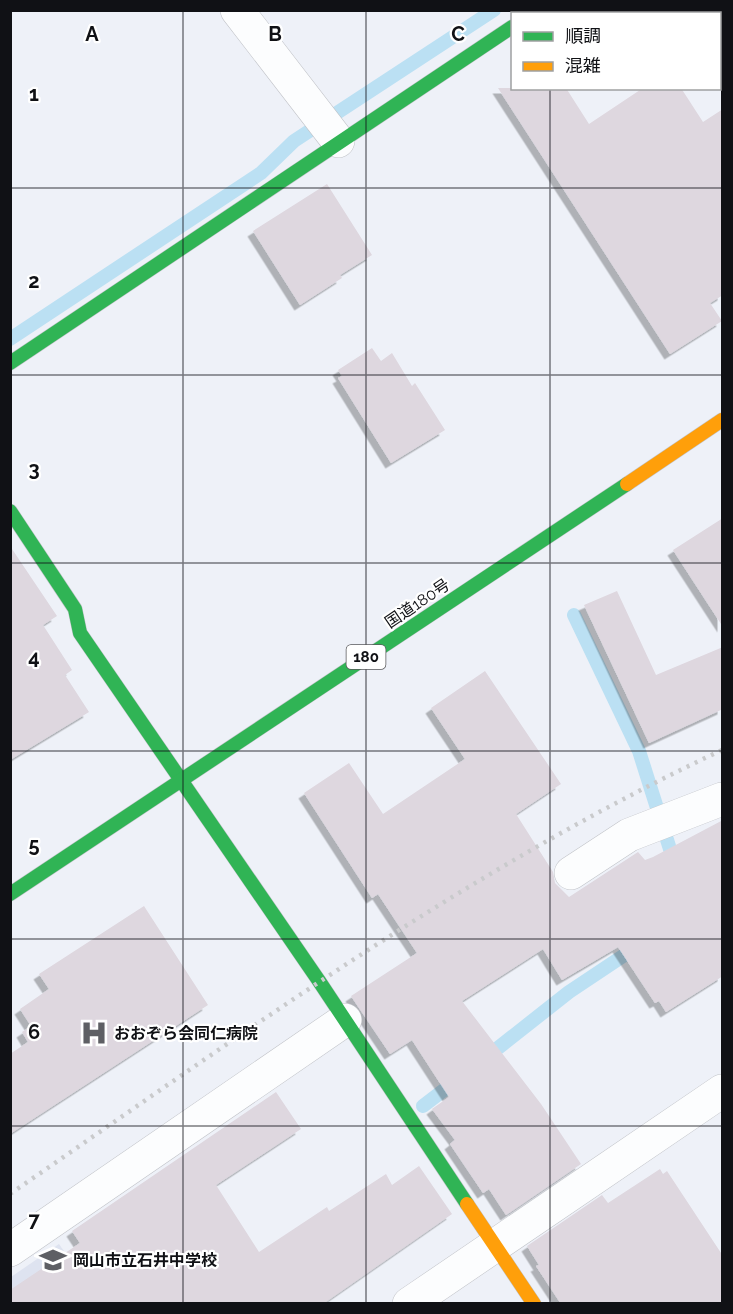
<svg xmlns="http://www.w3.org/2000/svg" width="733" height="1314" viewBox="0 0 733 1314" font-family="Raleway,'Noto Sans JP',sans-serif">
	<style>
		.built { fill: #dee3f0 }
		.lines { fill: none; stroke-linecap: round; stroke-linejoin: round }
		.stream { stroke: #bbe0f3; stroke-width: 14 }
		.building { fill: #ded7df; filter: url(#shadow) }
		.street-casing { stroke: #c1c3c8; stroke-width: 34 }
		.fast-casing { stroke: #c1c3c8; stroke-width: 15 }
		.slow-casing { stroke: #c1c3c8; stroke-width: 15 }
		.street { stroke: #fcfdfe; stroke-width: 33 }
		.fast { stroke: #30b455; stroke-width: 14 }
		.slow { stroke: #ff9f0a; stroke-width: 14 }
		.rail { stroke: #c9cacc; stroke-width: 4.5; stroke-dasharray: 3 6; stroke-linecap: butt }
		.grid { fill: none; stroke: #101115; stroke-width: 1.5; stroke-opacity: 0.55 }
		.labels { text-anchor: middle; stroke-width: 4.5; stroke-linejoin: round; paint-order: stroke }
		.shield { fill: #fff; stroke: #58585b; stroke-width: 1.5 }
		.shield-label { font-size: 15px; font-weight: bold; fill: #101115 }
		.street-label { font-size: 16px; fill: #101115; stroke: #fff }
		.poi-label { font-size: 16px; font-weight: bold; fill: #101115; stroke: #fff; text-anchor: start }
		.grid-label { font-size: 20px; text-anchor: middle; font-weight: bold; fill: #101115; stroke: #fff; stroke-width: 4.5; stroke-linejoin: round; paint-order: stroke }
	</style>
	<defs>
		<filter id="shadow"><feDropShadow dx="-5.5" dy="5.5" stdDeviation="0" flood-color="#0004"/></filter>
	</defs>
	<rect width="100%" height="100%" fill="#eef1f8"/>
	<path class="built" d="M 59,1244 L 100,1303 L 11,1304 L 11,1277 Z"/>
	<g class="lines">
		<g class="stream">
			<path d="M 10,339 L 261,173 L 294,141 L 494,10"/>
			<path d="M 574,615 L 639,751 L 675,865"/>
			<path d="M 484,1059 L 569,992 L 638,946"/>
			<path d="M 423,1106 L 457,1080"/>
		</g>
	</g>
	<g class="building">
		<path d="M 498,88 L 566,88 L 589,124 L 643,88 L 681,88 L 703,122 L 723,109 L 723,295 L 710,303 L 722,321 L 670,354 Z"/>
		<path d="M 327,184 L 372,255 L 340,275 L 342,278 L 300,305 L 253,231 Z"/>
		<path d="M 372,348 L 381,361 L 392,353 L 412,386 L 415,383 L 445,430 L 391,463 L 338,378 L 342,376 L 338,370 Z"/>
		<path d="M 723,518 L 723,627 L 673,550 Z"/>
		<path d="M 10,546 L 57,616 L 43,625 L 72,670 L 65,675 L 89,712 L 10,760 Z"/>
		<path d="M 617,591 L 656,675 L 723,647 L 723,709 L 649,743 L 584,605 Z"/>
		<path d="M 485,671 L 561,784 L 516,814 L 553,872 L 555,883 L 569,897 L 638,852 L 645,860 L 653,857 L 723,820 L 723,976 L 666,1012 L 659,1001 L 655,1003 L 618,947 L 562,980 L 543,949 L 462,1001 L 541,1104 L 581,1164 L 506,1215 L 489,1189 L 483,1193 L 450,1144 L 455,1140 L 432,1109 L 449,1097 L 412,1040 L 390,1054 L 351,996 L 417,953 L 378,894 L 372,898 L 304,793 L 349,763 L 383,814 L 465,759 L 431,708 Z"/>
		<path d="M 144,906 L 208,1005 L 10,1134 L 10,1054 L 28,1042 L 22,1032 L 31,1026 L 20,1009 L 49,989 L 39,974 Z"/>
		<path d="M 276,1092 L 301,1129 L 216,1185 L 259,1252 L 327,1207 L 329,1211 L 386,1174 L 392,1185 L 419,1166 L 452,1214 L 323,1304 L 10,1304 L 10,1290 L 80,1243 L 72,1231 Z"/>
		<path d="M 660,1169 L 663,1174 L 667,1171 L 723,1256 L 723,1304 L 561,1304 L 536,1266 L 539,1265 L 527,1246 L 602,1195 L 608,1203 Z"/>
	</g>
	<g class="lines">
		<defs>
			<g id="street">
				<path d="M 237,10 L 338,141"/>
				<path d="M 532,14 L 537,10"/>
				<path d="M 571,873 L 629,835 L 722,799"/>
				<path d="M 10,1250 L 345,1020"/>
				<path d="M 409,1304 L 722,1091"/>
			</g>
			<g id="fast">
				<path d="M 10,363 L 512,27"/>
				<path d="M 10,511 L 75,609 L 80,633 L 319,981 L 467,1204"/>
				<path d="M 10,894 L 627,484"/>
			</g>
			<g id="slow">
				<path d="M 627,484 L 722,420"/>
				<path d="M 467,1204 L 534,1304"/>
			</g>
		</defs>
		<use href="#street" class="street-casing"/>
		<use href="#fast" class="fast-casing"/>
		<use href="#slow" class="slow-casing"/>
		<use href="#street" class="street"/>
		<use href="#fast" class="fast"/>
		<use href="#slow" class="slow"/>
		<path class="rail" d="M 10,1194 C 241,1035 468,869 722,750"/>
	</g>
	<path class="grid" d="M 183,10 L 183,1304M 366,10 L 366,1304M 550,10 L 550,14M 550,88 L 550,1304M 10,188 L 722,188M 10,375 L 722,375M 10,563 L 722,563M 10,751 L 722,751M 10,939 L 722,939M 10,1126 L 722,1126"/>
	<defs>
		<symbol id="hospital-bare" viewBox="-9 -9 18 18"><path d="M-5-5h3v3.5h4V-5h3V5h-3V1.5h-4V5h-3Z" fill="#5e5f64" stroke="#fff" stroke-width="2.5" paint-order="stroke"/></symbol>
		<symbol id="school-bare" viewBox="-9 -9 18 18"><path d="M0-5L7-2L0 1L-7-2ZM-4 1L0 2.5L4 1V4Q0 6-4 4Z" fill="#5e5f64" stroke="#fff" stroke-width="2.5" paint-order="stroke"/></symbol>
	</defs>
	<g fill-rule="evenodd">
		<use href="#hospital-bare" x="75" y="1014" width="38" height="38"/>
		<use href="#school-bare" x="34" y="1241" width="38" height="38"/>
	</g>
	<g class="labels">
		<rect class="shield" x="346.5" y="645" width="39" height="24" rx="4.5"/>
		<g class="shield-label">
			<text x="366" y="662">180</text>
		</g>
		<g class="street-label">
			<text transform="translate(417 603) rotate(-34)" y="6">国道180号</text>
		</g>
		<g class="poi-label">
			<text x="114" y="1039">おおぞら会同仁病院</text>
			<text x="73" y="1266">岡山市立石井中学校</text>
		</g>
	</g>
	<g class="grid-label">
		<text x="92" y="41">A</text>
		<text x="275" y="41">B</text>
		<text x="458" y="41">C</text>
		<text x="34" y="101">1</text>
		<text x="34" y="288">2</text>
		<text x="34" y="476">3</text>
		<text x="34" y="664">4</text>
		<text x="34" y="852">5</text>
		<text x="34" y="1039">6</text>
		<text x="34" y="1227">7</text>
	</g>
	<rect width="733" height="1314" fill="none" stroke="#101115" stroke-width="24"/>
	<rect x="511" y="12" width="210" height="78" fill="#ffffff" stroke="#9fa0a1" stroke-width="1.5"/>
	<rect x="523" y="32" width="30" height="9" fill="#30b455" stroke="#9fa0a1" stroke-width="1.5"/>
	<text x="565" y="42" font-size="18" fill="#101115">順調</text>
	<rect x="523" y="62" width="30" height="9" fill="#ff9f0a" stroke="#9fa0a1" stroke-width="1.5"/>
	<text x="565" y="72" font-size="18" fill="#101115">混雑</text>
</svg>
